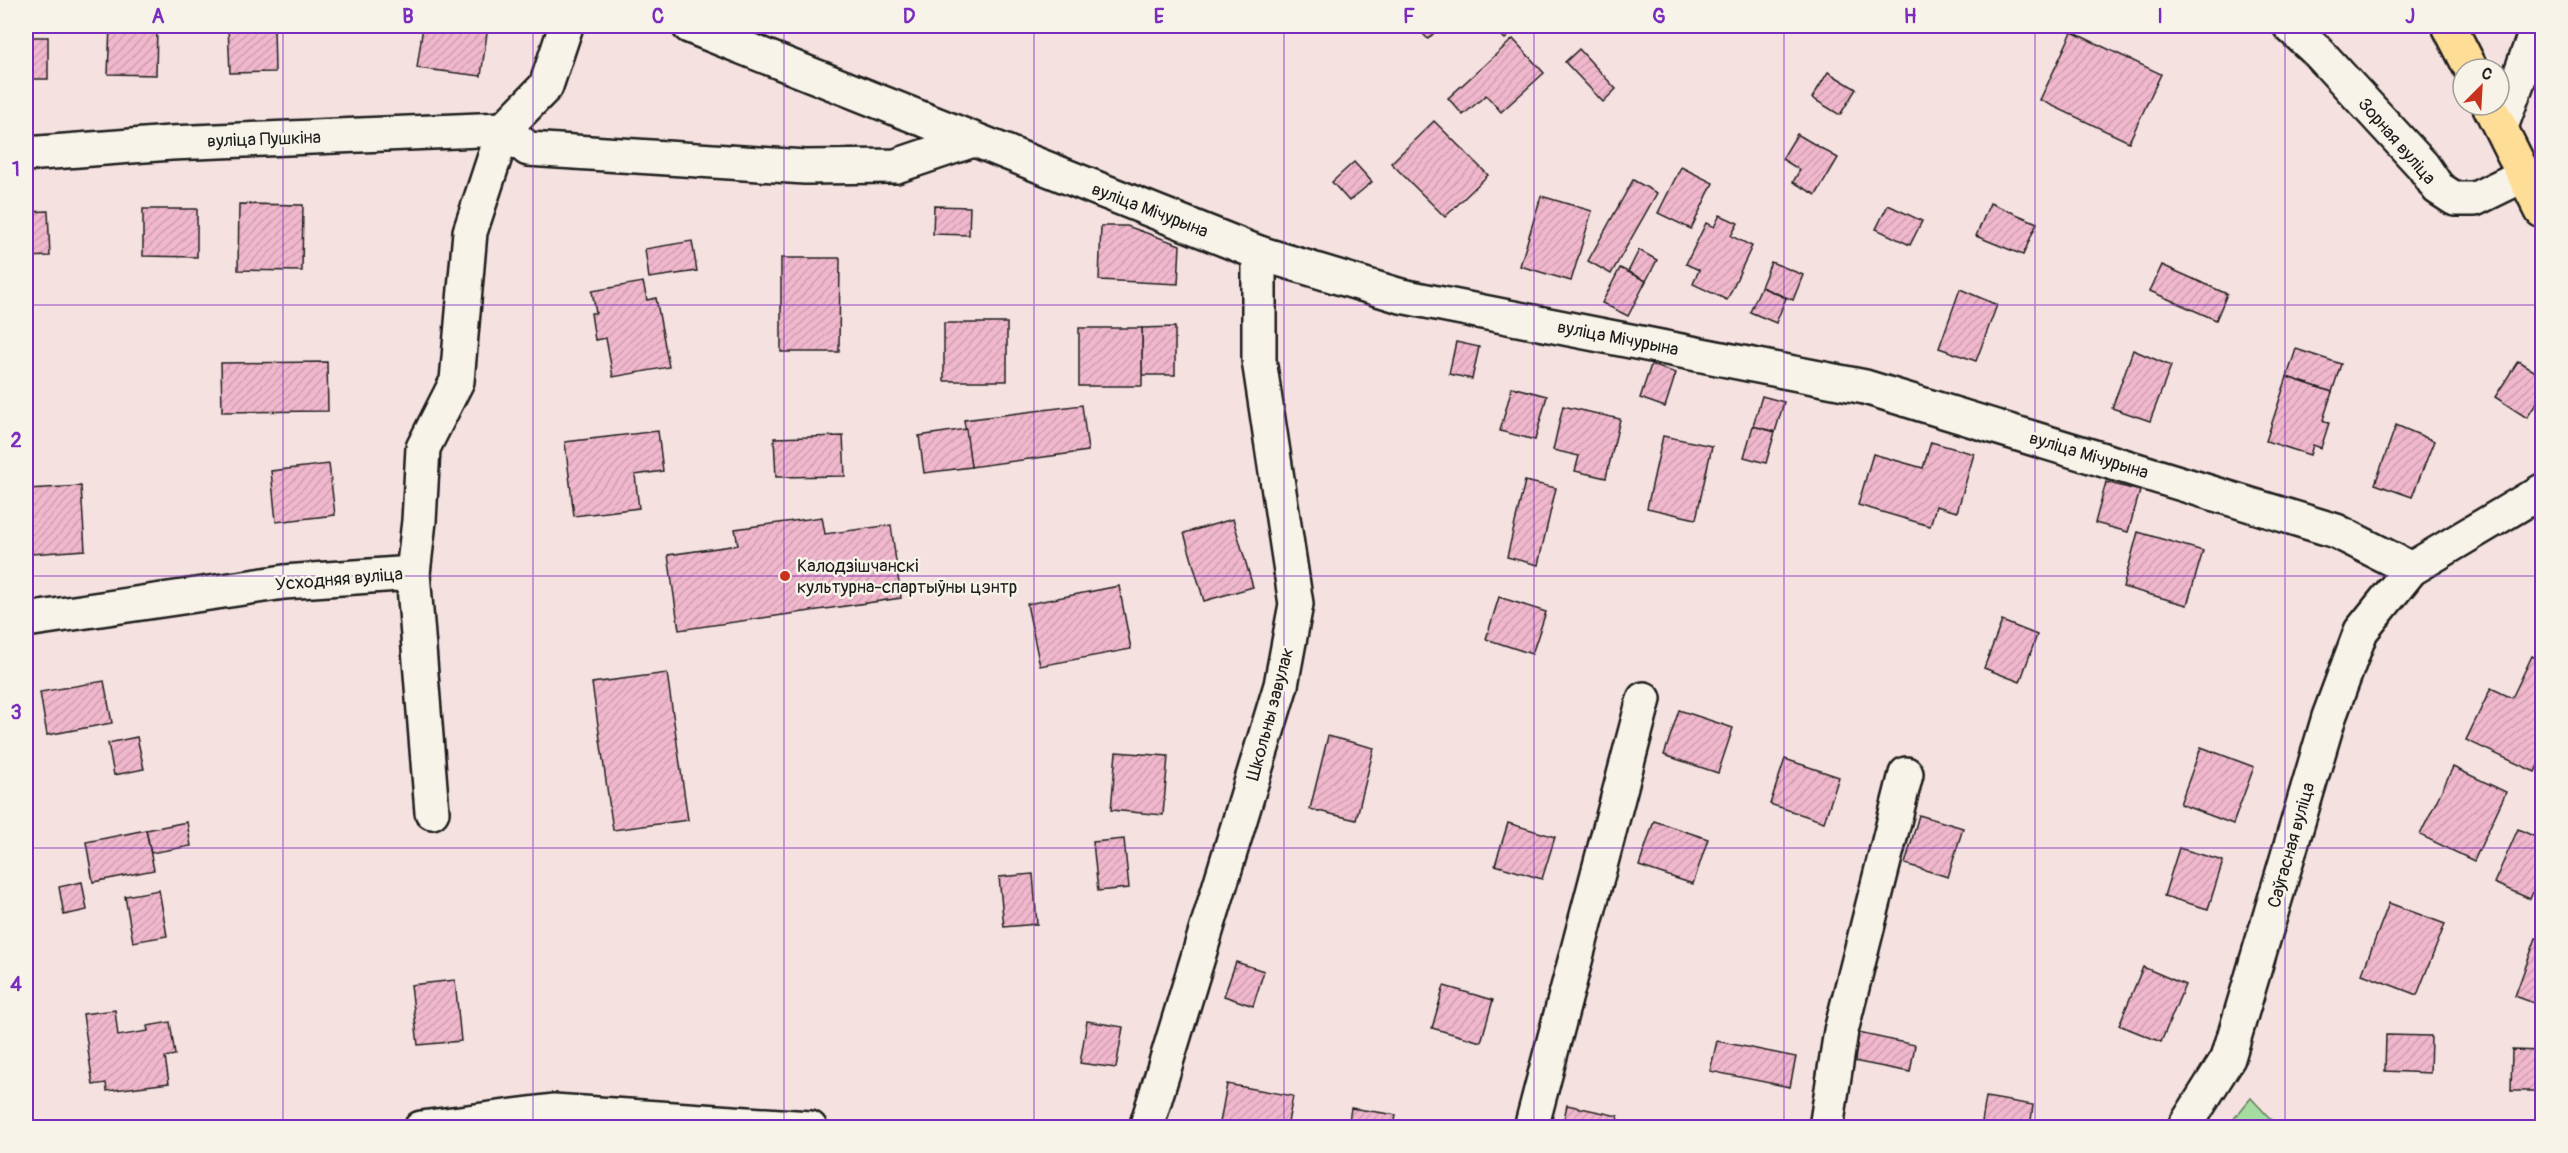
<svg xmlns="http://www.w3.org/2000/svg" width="2568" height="1153" viewBox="0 0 2568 1153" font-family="Pangolin,sans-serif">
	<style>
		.park { fill: #a5dca0; stroke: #607c5e; stroke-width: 1.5 }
		.building { fill: url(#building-hatch); stroke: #1c1c1c; stroke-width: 1.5 }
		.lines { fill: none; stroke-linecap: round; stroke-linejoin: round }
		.minor-casing { stroke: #1c1c1c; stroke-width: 38 }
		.major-casing { stroke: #1c1c1c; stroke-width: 38 }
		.minor { stroke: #f7f3e8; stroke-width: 33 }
		.major { stroke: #fedd96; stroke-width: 33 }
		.grid { fill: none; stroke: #7b2cbf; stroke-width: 1.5; stroke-opacity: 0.55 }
		.poi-dot { fill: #c8321e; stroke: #f7f3e8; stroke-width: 2 }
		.labels { text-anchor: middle; stroke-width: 5; stroke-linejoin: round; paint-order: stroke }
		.street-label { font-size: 18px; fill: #1c1c1c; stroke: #f7f3e8 }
		.poi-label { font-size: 18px; fill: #1c1c1c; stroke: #f7f3e8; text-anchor: start }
		.neatline { fill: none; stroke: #7b2cbf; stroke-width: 2 }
		.grid-label { font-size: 20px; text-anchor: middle; font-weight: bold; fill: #7b2cbf }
	</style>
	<defs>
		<pattern id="building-hatch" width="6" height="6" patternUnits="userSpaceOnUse" patternTransform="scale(1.5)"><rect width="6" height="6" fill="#f1b8cd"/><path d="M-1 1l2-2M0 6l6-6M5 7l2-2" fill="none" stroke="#ce9eaf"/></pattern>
	</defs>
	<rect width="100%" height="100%" fill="#f5e1e0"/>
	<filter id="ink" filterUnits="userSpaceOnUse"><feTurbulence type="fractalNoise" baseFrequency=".0167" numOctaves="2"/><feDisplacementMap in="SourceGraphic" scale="12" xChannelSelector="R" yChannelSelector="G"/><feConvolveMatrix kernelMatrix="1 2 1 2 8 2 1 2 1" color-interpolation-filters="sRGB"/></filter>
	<g filter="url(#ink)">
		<path class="park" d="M 2251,1098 L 2278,1127 L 2227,1127 Z"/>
		<g class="building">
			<path d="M 110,26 L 157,26 L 156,75 L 108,74 Z"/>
			<path d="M 228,26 L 274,26 L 275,72 L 230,73 Z"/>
			<path d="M 423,26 L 488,26 L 481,76 L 417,68 Z"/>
			<path d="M 1415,26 L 1441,26 L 1428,39 Z"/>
			<path d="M 1492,26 L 1520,26 L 1505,39 Z"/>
			<path d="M 2072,32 L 2161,74 L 2129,142 L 2040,100 Z"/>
			<rect x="26" y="37" width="22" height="42"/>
			<path d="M 1513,39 L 1544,73 L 1501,112 L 1486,95 L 1463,115 L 1448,98 Z"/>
			<path d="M 1579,49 L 1616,89 L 1603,102 L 1565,62 Z"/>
			<path d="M 1828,72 L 1856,89 L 1840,115 L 1812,98 Z"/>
			<path d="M 1434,121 L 1488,175 L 1445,217 L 1391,163 Z"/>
			<path d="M 1797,134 L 1838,158 L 1816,195 L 1793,182 L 1800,170 L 1782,159 Z"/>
			<path d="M 1354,162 L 1372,182 L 1349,201 L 1332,182 Z"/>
			<path d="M 1681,167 L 1713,183 L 1691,229 L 1658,213 Z"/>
			<path d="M 1633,180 L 1657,193 L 1611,274 L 1588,261 Z"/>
			<path d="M 1541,196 L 1592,211 L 1571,281 L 1520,266 Z"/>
			<path d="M 1990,203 L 2037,223 L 2023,255 L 1976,236 Z"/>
			<path d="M 239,204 L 303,205 L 302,271 L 238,270 Z"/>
			<path d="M 1888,205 L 1922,221 L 1910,245 L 1876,229 Z"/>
			<path d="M 934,206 L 970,207 L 969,235 L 933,234 Z"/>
			<path d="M 143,209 L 197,209 L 197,257 L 143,256 Z"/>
			<path d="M 48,211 L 50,256 L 26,257 L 26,212 Z"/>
			<path d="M 1720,215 L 1738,223 L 1731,236 L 1752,246 L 1727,300 L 1693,284 L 1699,270 L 1686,264 L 1706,223 L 1714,227 Z"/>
			<path d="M 1101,226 L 1127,226 L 1180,245 L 1178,284 L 1099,280 Z"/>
			<path d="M 692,241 L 697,271 L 649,278 L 645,249 Z"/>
			<path d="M 1639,250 L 1657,260 L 1646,281 L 1628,272 Z"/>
			<path d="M 781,258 L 840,258 L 839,352 L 781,352 Z"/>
			<path d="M 1771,262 L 1803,275 L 1793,300 L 1761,287 Z"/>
			<path d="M 2162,265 L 2227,294 L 2216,320 L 2150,291 Z"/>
			<path d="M 1620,268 L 1646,281 L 1628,316 L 1602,303 Z"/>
			<path d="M 643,282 L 647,300 L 656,298 L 669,367 L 613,377 L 606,338 L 595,340 L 591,313 L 596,313 L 592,291 Z"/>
			<path d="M 1761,287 L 1786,298 L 1776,323 L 1750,312 Z"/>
			<path d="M 1960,289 L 1997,305 L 1976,361 L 1939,348 Z"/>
			<rect x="944" y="323" width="63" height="58"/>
			<path d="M 1175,327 L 1175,375 L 1142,375 L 1142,328 Z"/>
			<rect x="1079" y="328" width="63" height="58"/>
			<path d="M 1456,342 L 1479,347 L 1472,379 L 1449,374 Z"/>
			<path d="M 2296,349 L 2341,364 L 2332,392 L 2287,377 Z"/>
			<path d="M 2133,350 L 2171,366 L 2150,421 L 2112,408 Z"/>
			<path d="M 2518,361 L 2542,376 L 2542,394 L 2527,418 L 2495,397 Z"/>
			<path d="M 327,362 L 328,411 L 222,412 L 221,363 Z"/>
			<path d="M 1651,365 L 1676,373 L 1665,407 L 1640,398 Z"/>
			<path d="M 2287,377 L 2332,392 L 2323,420 L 2329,423 L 2321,448 L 2313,445 L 2310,455 L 2266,441 Z"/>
			<path d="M 1512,387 L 1547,396 L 1535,440 L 1500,431 Z"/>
			<path d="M 1762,396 L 1784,402 L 1775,432 L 1753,426 Z"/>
			<path d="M 1082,405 L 1088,451 L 971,467 L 964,420 Z"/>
			<path d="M 1563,406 L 1620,419 L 1606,478 L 1575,471 L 1579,456 L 1553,450 Z"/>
			<path d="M 2396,425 L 2434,441 L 2412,497 L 2375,484 Z"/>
			<path d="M 1753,426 L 1775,432 L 1766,463 L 1744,457 Z"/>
			<path d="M 966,429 L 971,467 L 924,473 L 919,436 Z"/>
			<path d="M 658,431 L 663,471 L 635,475 L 639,508 L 574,516 L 565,442 Z"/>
			<path d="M 843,436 L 845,476 L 776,477 L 774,438 Z"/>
			<path d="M 1663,436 L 1712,446 L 1696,519 L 1647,508 Z"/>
			<path d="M 1931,442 L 1974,454 L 1957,512 L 1936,506 L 1930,526 L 1858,505 L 1873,454 L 1923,468 Z"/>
			<path d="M 329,464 L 335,515 L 276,522 L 271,471 Z"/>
			<path d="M 1525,481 L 1556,488 L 1538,565 L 1507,557 Z"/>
			<path d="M 2106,482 L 2140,491 L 2128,532 L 2095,523 Z"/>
			<path d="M 81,486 L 85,550 L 31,554 L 27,489 Z"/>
			<path d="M 822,517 L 825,534 L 891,525 L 901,598 L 679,630 L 668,555 L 738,545 L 735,529 Z"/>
			<path d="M 1233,519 L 1253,587 L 1204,601 L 1184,533 Z"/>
			<path d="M 2138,532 L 2203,551 L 2187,605 L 2123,587 Z"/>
			<path d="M 1119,586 L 1131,649 L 1040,666 L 1027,604 Z"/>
			<path d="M 1499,597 L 1546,612 L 1532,654 L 1486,639 Z"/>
			<path d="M 2002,621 L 2037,635 L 2020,682 L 1984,668 Z"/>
			<path d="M 2532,656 L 2542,661 L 2542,757 L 2535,772 L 2466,740 L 2491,688 L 2512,698 Z"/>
			<path d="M 667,673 L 688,820 L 613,830 L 592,683 Z"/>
			<path d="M 104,681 L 112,723 L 47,735 L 40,692 Z"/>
			<path d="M 1679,710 L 1733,728 L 1718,773 L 1664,755 Z"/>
			<path d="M 1328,736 L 1374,748 L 1356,820 L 1310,809 Z"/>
			<path d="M 137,737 L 144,769 L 114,775 L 108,743 Z"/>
			<path d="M 2201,747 L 2254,767 L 2233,824 L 2180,804 Z"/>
			<path d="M 1116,752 L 1168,756 L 1163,815 L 1111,810 Z"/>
			<path d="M 1785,759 L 1839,777 L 1824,822 L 1770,804 Z"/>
			<path d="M 2453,767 L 2506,792 L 2474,861 L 2420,835 Z"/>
			<path d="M 1919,815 L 1963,828 L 1948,877 L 1905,864 Z"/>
			<path d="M 1654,821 L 1708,839 L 1693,884 L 1639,866 Z"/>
			<path d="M 187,822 L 191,846 L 151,853 L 146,830 Z"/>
			<path d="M 1508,823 L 1555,837 L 1542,879 L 1495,865 Z"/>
			<path d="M 2518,829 L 2542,840 L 2542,870 L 2530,899 L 2494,883 Z"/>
			<path d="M 146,830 L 154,870 L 93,882 L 86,842 Z"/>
			<path d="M 1124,839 L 1129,888 L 1098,891 L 1093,842 Z"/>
			<path d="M 2179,848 L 2223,861 L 2208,909 L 2164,896 Z"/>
			<path d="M 1033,874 L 1037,924 L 1004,927 L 999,877 Z"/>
			<path d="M 82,882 L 87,910 L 64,915 L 59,887 Z"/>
			<path d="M 159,890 L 167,936 L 133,942 L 125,896 Z"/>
			<path d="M 2389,903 L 2445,924 L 2417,995 L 2362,974 Z"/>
			<path d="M 2536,938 L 2542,940 L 2542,1006 L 2515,996 Z"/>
			<path d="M 1236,962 L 1264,971 L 1253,1006 L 1224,996 Z"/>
			<path d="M 2143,967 L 2185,985 L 2161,1042 L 2119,1025 Z"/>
			<path d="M 455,980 L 461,1041 L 418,1045 L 411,985 Z"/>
			<path d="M 1444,986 L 1493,1000 L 1481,1042 L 1432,1028 Z"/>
			<path d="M 115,1010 L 118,1036 L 148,1031 L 147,1026 L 170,1022 L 175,1055 L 165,1057 L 169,1083 L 107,1091 L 106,1083 L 93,1085 L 83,1014 Z"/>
			<path d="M 1087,1021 L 1123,1027 L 1116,1068 L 1080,1063 Z"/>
			<path d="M 1854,1032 L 1915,1045 L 1910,1072 L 1848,1060 Z"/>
			<path d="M 2386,1035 L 2431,1036 L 2430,1073 L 2385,1071 Z"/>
			<path d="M 1717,1041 L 1796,1057 L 1790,1087 L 1710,1071 Z"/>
			<path d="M 2512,1050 L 2542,1051 L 2542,1091 L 2511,1091 Z"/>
			<path d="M 1227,1084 L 1293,1096 L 1287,1128 L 1219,1128 Z"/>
			<path d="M 1986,1097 L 2033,1105 L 2030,1128 L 1981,1128 Z"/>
			<path d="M 1567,1105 L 1618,1116 L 1616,1128 L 1562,1128 Z"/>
			<path d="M 1351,1108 L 1396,1115 L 1394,1128 L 1348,1128 Z"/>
			<path d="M 1841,1122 L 1883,1128 L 1841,1128 Z"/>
		</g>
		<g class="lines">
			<defs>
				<g id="minor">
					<path d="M 689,26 L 1259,253 L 1401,296 L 1865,387 L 2336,531 L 2411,569"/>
					<path d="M 2290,26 L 2319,53 L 2423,166 L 2438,188 L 2455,199 L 2475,199 L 2524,175"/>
					<path d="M 2501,127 L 2538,26"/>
					<path d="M 504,129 L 528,149 L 805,167 L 896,166 L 973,140"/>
					<path d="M 26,154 L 171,143 L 504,129"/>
					<path d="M 413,573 L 432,812"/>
					<path d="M 26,620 L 284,582 L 413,573 L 419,521 L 423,448 L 457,381 L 470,232 L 504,129 L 546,86 L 566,26"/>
					<path d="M 421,1128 L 553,1111 L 810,1128"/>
					<path d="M 1146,1128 L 1281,685 L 1296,604 L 1259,360 L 1259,253"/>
					<path d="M 1531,1128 L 1644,699"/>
					<path d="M 1826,1128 L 1841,1031 L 1906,774"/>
					<path d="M 2184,1128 L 2228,1058 L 2329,717 L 2361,631 L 2411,569 L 2542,491"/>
				</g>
				<g id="major">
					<path d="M 2449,26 L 2471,69"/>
					<path d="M 2489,105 L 2542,211"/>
				</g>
			</defs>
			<use href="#minor" class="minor-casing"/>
			<use href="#major" class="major-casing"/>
			<use href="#minor" class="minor"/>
			<use href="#major" class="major"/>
		</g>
	</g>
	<path class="grid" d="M 283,26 L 283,1128M 533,26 L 533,1128M 784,26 L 784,1128M 1034,26 L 1034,1128M 1284,26 L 1284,1128M 1534,26 L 1534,1128M 1784,26 L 1784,1128M 2035,26 L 2035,1128M 2285,26 L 2285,1128M 26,305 L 2542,305M 26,576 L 2542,576M 26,848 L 2542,848"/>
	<circle class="poi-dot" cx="785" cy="576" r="6"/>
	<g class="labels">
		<g class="street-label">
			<text transform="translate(264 139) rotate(-2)" y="6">вуліца Пушкіна</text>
			<text transform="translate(2397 141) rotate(49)" y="6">Зорная вуліца</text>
			<text transform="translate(1150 210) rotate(21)" y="6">вуліца Мічурына</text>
			<text transform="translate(1618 338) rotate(11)" y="6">вуліца Мічурына</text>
			<text transform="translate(2089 455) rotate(17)" y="6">вуліца Мічурына</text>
			<text transform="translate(339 579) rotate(-5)" y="6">Усходняя вуліца</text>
			<text transform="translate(1270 714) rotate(-75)" y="6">Школьны завулак</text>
			<text transform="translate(2291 845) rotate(-74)" y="6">Саўгасная вуліца</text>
		</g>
		<g class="poi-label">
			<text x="797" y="572">Калодзішчанскі<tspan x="797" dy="21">культурна-спартыўны цэнтр</tspan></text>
		</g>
	</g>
	<rect width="2568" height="1153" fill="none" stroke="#f7f3e8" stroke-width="66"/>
	<g transform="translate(2481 87) rotate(24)"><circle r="28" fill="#f7f3e8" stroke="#9f9d96" stroke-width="1.5"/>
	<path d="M0-4.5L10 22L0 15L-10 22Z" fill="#c8321e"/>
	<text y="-9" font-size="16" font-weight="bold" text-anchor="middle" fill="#1c1c1c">С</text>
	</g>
	<rect x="33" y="33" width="2502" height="1087" class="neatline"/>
	<g class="grid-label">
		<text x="158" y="23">A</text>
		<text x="408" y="23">B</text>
		<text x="658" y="23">C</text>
		<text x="909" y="23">D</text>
		<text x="1159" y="23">E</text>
		<text x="1409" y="23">F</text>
		<text x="1659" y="23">G</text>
		<text x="1910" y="23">H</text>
		<text x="2160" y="23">I</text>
		<text x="2410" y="23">J</text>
		<text x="16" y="176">1</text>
		<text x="16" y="447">2</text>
		<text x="16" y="719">3</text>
		<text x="16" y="991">4</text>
	</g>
</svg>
